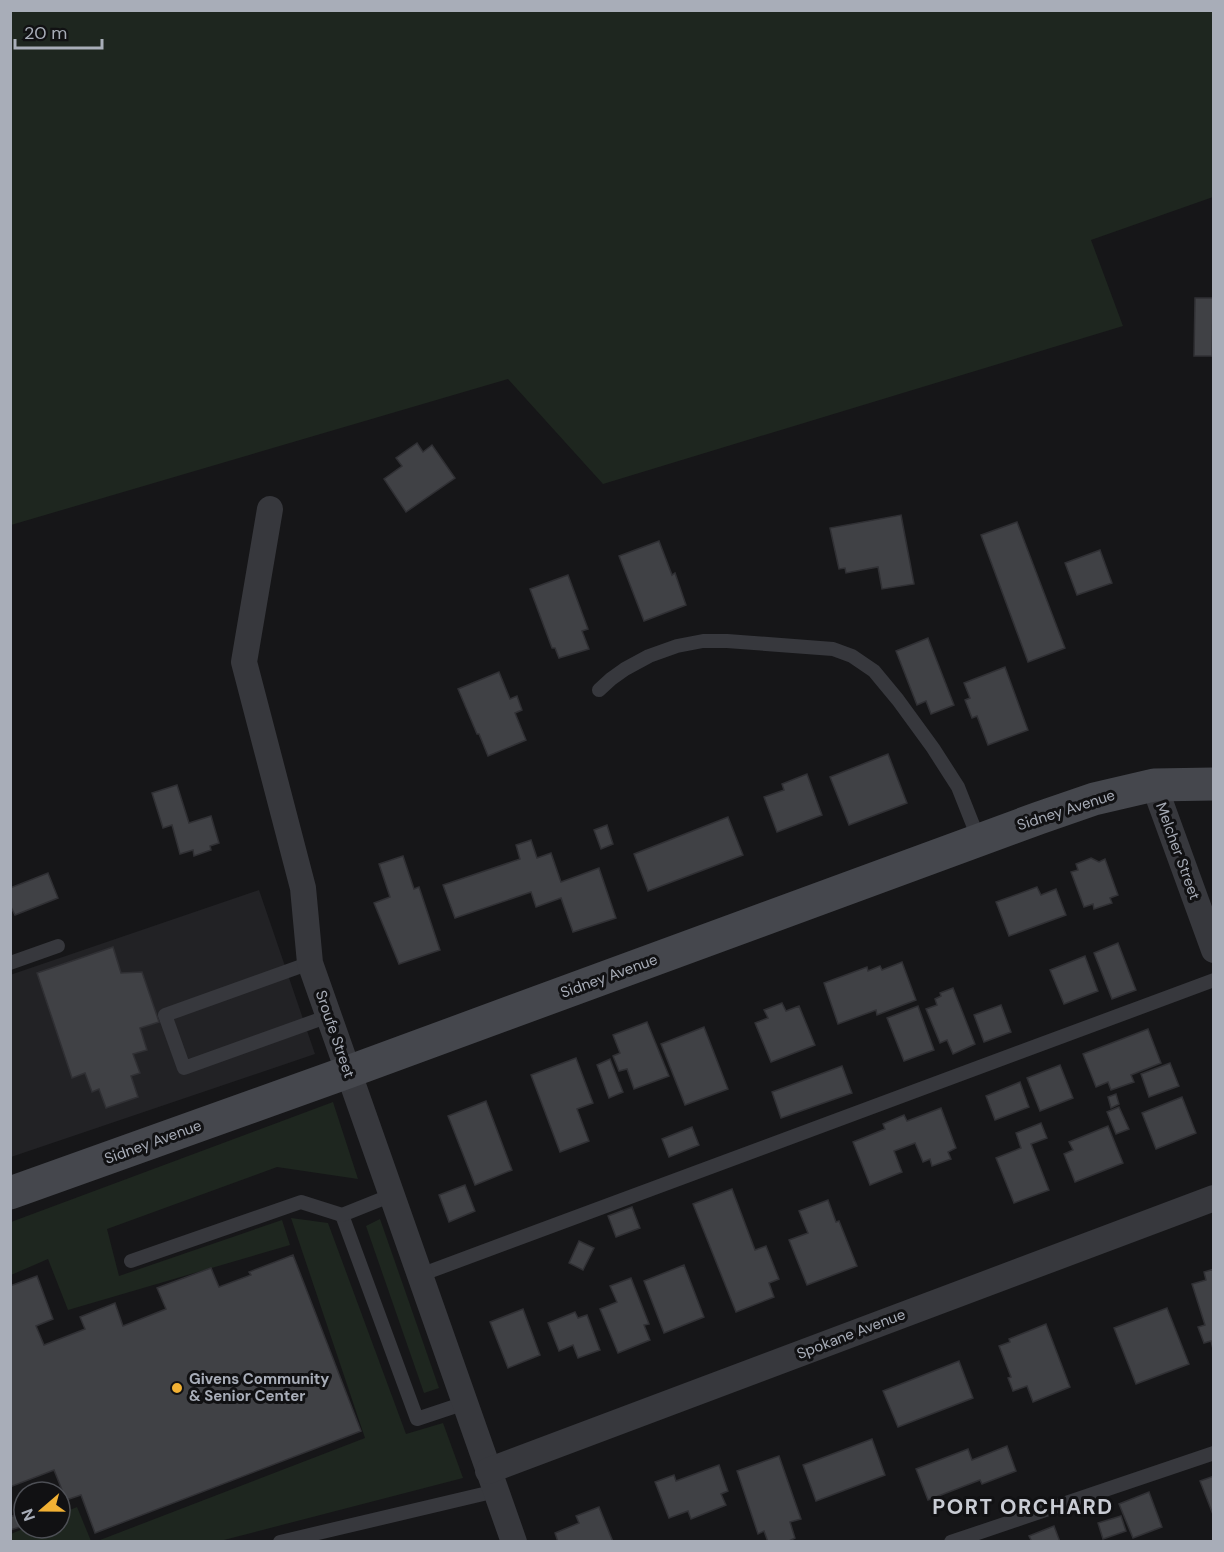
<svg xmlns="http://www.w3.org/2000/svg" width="1224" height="1552" viewBox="0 0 1224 1552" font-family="'DM Sans',sans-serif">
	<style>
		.built { fill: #222225 }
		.green { fill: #1e261f }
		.building { fill: #404145; stroke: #303034; stroke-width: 1.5 }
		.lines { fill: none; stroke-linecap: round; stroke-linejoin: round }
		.service { stroke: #37383d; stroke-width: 14 }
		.minor { stroke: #37383d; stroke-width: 26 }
		.secondary { stroke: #45474d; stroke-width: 33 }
		.poi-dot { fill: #f2b134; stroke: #111113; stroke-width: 2 }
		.labels { text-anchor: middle; stroke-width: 6; stroke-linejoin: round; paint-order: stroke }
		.street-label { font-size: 15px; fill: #a8adb8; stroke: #111113 }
		.poi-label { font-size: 15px; font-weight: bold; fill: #a8adb8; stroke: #111113; text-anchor: start }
		.district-label { font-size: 21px; font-weight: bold; letter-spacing: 1.5px; fill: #c9ccd4; stroke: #111113 }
	</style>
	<rect width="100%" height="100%" fill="#161618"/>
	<path class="built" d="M 259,890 L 315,1054 L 11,1157 L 10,975 Z"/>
	<g class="green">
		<path d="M 11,10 L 1213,11 L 1213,197 L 1091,240 L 1123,326 L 603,484 L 508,379 L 11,525 Z"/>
		<path d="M 333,1102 L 358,1179 L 277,1167 L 107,1229 L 119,1276 L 282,1220 L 290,1245 L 68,1310 L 48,1259 L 11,1275 L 11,1222 Z"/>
		<path d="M 291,1218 L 328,1223 L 406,1434 L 443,1423 L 463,1478 L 220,1541 L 101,1541 L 100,1540 L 365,1438 Z"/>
		<path d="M 380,1219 L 439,1388 L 424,1393 L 366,1226 Z"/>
		<path d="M 77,1507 L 91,1541 L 11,1541 L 11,1534 L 25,1528 L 60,1528 L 60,1514 Z"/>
	</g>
	<g class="building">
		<path d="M 1195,298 L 1213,298 L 1212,356 L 1194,356 Z"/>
		<path d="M 417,443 L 423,452 L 432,445 L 455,478 L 406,512 L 384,479 L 402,466 L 396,458 Z"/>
		<path d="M 901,515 L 914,584 L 882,589 L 878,567 L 846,573 L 845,568 L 839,569 L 830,528 Z"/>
		<path d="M 1017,522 L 1065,648 L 1028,662 L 981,535 Z"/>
		<path d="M 659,541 L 672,575 L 675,573 L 686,605 L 644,621 L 619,556 Z"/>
		<path d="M 1100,550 L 1112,583 L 1077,595 L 1065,563 Z"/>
		<path d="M 568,575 L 588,629 L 582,631 L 589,649 L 559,658 L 555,648 L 552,648 L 530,589 Z"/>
		<path d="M 928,638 L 954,705 L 931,714 L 926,701 L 917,705 L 896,651 Z"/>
		<path d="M 1005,667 L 1028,730 L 988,745 L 977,716 L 972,718 L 965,700 L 970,698 L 964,683 Z"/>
		<path d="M 499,672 L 510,699 L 517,696 L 522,710 L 515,713 L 526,740 L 488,756 L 479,734 L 477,734 L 458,689 Z"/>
		<path d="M 888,754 L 907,803 L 849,825 L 830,777 Z"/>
		<path d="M 807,774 L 822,815 L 777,832 L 764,797 L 784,790 L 782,784 Z"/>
		<path d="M 177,785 L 189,823 L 211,816 L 219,843 L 210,846 L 211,850 L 194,856 L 193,850 L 180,854 L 172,825 L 163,828 L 152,793 Z"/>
		<path d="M 728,817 L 743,855 L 648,891 L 634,854 Z"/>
		<path d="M 607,825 L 613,844 L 601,849 L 594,830 Z"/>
		<path d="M 531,840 L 537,858 L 551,853 L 561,882 L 599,868 L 616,918 L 573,932 L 561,898 L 536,907 L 531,892 L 455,918 L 443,885 L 520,859 L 516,845 Z"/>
		<path d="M 403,856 L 414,889 L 419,887 L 440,950 L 399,964 L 374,903 L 390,897 L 379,864 Z"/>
		<path d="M 1091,858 L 1099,862 L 1105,859 L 1118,895 L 1110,898 L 1112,903 L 1094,909 L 1093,904 L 1084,907 L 1071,872 L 1078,870 L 1076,864 Z"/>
		<path d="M 48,873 L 58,898 L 15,915 L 10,905 L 10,888 Z"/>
		<path d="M 1037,887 L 1041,895 L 1056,889 L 1066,915 L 1009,936 L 996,902 Z"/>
		<path d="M 1118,943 L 1136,990 L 1112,999 L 1094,953 Z"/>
		<path d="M 113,947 L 121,973 L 142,972 L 159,1022 L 140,1028 L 147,1050 L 133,1054 L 140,1073 L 131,1076 L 138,1097 L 106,1108 L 99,1089 L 92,1092 L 85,1073 L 72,1078 L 37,973 Z"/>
		<path d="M 1085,956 L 1098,991 L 1064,1004 L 1050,970 Z"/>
		<path d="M 902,962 L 916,1000 L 877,1015 L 876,1010 L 838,1024 L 824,983 L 867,967 L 868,971 L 880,966 L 882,970 Z"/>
		<path d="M 953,988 L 975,1044 L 953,1054 L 947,1040 L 940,1043 L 926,1009 L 937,1005 L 935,999 L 941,996 L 940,993 Z"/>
		<path d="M 782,1003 L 786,1011 L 799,1006 L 815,1045 L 771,1062 L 755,1023 L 768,1018 L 764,1010 Z"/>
		<path d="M 1001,1005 L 1011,1032 L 984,1042 L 974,1015 Z"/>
		<path d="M 918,1006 L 934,1050 L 904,1061 L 887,1018 Z"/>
		<path d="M 647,1022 L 669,1076 L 634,1089 L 627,1069 L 619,1071 L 613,1056 L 620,1053 L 613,1035 Z"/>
		<path d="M 704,1027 L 728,1089 L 685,1105 L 661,1044 Z"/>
		<path d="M 1148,1029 L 1161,1063 L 1131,1075 L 1134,1082 L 1111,1090 L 1108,1082 L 1096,1087 L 1083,1054 Z"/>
		<path d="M 576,1058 L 593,1103 L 577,1109 L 589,1141 L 560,1152 L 531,1075 Z"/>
		<path d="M 610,1059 L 623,1092 L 609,1098 L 597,1065 Z"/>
		<path d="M 1170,1063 L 1179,1086 L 1149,1097 L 1141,1074 Z"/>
		<path d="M 1060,1065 L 1073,1098 L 1040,1111 L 1027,1078 Z"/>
		<path d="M 842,1066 L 852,1093 L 781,1118 L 772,1092 Z"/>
		<path d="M 1020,1082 L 1029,1107 L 995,1120 L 986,1096 Z"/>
		<path d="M 1116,1094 L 1119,1104 L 1111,1108 L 1108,1097 Z"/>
		<path d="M 1182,1097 L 1196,1133 L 1156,1149 L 1142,1113 Z"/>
		<path d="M 486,1101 L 512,1170 L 475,1185 L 448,1116 Z"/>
		<path d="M 1119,1107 L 1129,1129 L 1116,1134 L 1107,1112 Z"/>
		<path d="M 941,1108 L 956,1148 L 948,1152 L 951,1159 L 932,1166 L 930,1159 L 923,1162 L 915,1143 L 894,1151 L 902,1172 L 870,1185 L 853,1142 L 885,1129 L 883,1124 L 904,1115 L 907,1121 Z"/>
		<path d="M 1041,1123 L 1047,1138 L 1031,1144 L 1049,1190 L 1014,1203 L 996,1158 L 1021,1148 L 1016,1133 Z"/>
		<path d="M 1108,1126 L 1123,1163 L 1075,1182 L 1064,1154 L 1073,1150 L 1069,1142 Z"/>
		<path d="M 692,1127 L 699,1145 L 669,1157 L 662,1139 Z"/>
		<path d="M 465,1185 L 475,1211 L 449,1222 L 439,1195 Z"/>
		<path d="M 732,1189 L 755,1250 L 766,1246 L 779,1279 L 769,1283 L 774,1297 L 736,1312 L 693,1204 Z"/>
		<path d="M 828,1200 L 836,1222 L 839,1221 L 857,1266 L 807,1285 L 789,1240 L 808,1233 L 799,1211 Z"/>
		<path d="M 632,1207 L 640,1228 L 616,1237 L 608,1216 Z"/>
		<path d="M 579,1241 L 594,1248 L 583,1270 L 569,1263 Z"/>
		<path d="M 293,1255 L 361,1431 L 95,1533 L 81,1495 L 66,1500 L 54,1470 L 10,1487 L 10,1286 L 37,1276 L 53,1319 L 36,1326 L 44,1345 L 85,1329 L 80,1317 L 115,1303 L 123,1326 L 166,1309 L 157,1288 L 211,1268 L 219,1287 L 251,1275 L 249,1272 Z"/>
		<path d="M 684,1265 L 704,1317 L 664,1333 L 644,1281 Z"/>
		<path d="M 1214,1269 L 1214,1349 L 1213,1349 L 1211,1341 L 1204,1343 L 1198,1327 L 1205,1325 L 1192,1284 L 1206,1280 L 1204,1272 Z"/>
		<path d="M 631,1278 L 649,1324 L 644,1325 L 650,1340 L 618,1353 L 600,1309 L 617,1302 L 610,1286 Z"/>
		<path d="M 1167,1308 L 1189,1364 L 1136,1384 L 1114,1328 Z"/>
		<path d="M 523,1309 L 540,1355 L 508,1368 L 490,1322 Z"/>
		<path d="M 575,1312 L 578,1318 L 587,1315 L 600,1350 L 578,1358 L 573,1345 L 559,1351 L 548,1323 Z"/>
		<path d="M 1046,1324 L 1070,1387 L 1033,1402 L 1027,1386 L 1013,1391 L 1008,1378 L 1011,1377 L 999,1346 L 1010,1342 L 1009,1339 Z"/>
		<path d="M 959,1361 L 973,1398 L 898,1427 L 883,1391 Z"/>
		<path d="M 872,1439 L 885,1475 L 816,1501 L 803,1465 Z"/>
		<path d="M 1007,1446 L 1016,1471 L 982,1484 L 980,1480 L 928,1500 L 916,1469 L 968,1449 L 972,1460 Z"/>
		<path d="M 779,1456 L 801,1519 L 790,1522 L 795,1538 L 787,1542 L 768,1542 L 764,1531 L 758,1534 L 737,1471 Z"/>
		<path d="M 719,1465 L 728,1491 L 721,1494 L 726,1505 L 691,1519 L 688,1511 L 669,1518 L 655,1482 L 674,1475 L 676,1481 Z"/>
		<path d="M 1214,1476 L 1214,1517 L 1200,1481 Z"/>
		<path d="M 1149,1492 L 1162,1527 L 1133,1538 L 1119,1504 Z"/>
		<path d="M 599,1507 L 613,1542 L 558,1542 L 555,1533 L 579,1523 L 576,1516 Z"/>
		<path d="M 24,1511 L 24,1526 L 10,1530 L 10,1517 Z"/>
		<path d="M 1121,1516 L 1126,1531 L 1103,1539 L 1098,1523 Z"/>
		<path d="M 1054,1526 L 1060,1542 L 1032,1542 L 1029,1536 Z"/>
	</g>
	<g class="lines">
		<g class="service">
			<path d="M 599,690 L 611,679 L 625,669 L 649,656 L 677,646 L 703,641 L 727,641 L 833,649 L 852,656 L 874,671 L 898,700 L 933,748 L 958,787 L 979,840"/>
			<path d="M 10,963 L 58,946"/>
			<path d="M 310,963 L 165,1015 L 184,1068 L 329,1016"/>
			<path d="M 342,1215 L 417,1419 L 465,1403"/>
			<path d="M 131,1261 L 301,1202 L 342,1215 L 392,1195"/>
			<path d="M 420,1275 L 1214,980"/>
			<path d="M 280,1542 L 496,1491"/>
			<path d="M 951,1542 L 1214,1453"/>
		</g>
		<g class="minor">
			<path d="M 270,509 L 244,662 L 303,888 L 310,963 L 514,1542"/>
			<path d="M 1154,785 L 1214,950"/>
			<path d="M 488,1471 L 1214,1198"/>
		</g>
		<path class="secondary" d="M 10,1193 L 348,1072 L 1039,818 L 1094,799 L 1154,785 L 1214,784"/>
	</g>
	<circle class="poi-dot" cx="177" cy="1388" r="6"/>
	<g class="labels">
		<g class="street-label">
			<text transform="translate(1066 810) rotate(-18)" y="5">Sidney Avenue</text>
			<text transform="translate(1178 851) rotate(70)" y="5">Melcher Street</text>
			<text transform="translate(609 976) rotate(-20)" y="5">Sidney Avenue</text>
			<text transform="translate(335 1034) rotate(71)" y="5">Sroufe Street</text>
			<text transform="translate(153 1142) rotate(-20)" y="5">Sidney Avenue</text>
			<text transform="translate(851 1334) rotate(-21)" y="5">Spokane Avenue</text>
		</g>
		<g class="poi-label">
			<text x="189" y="1384">Givens Community<tspan x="189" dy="17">&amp; Senior Center</tspan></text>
		</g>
		<g class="district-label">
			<text x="1023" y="1514">PORT ORCHARD</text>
		</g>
	</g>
	<rect width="1224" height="1552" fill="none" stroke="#a8adb8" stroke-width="24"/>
	<g transform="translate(42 1510) rotate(250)"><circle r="28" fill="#111113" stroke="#4d4f55" stroke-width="1.5"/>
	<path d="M0-4.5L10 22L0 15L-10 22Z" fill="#f2b134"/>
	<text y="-9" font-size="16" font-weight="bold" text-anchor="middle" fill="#a8adb8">N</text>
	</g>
	<path d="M15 39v9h87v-9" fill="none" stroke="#a8adb8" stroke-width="3"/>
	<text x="24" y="39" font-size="18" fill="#a8adb8" stroke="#111113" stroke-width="4.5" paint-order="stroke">20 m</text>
</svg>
